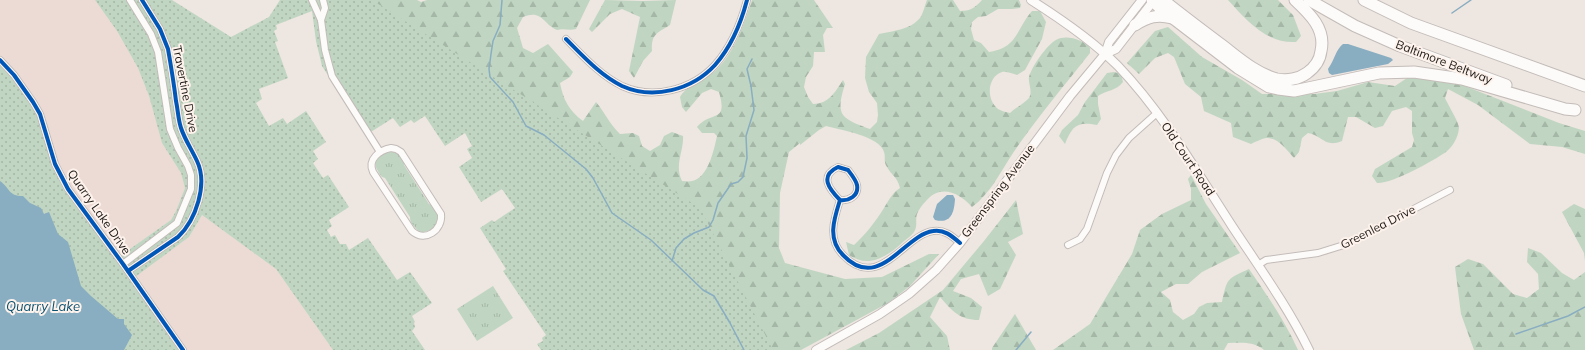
<svg xmlns="http://www.w3.org/2000/svg" width="1585" height="350" viewBox="0 0 1585 350" font-family="Mulish,sans-serif">
	<style>
		.commercial { fill: #ecdad5 }
		.grass { fill: url(#grass-tufts) }
		.forest { fill: url(#forest-firs) }
		.park { fill: url(#park-dots) }
		.water { fill: #89adc1 }
		.lines { fill: none; stroke-linecap: round; stroke-linejoin: round }
		.stream { stroke: #89adc1; stroke-width: 1.5 }
		.street-casing { stroke: #c3bcb8; stroke-width: 8 }
		.secondary-casing { stroke: #c3bcb8; stroke-width: 10 }
		.highway-casing { stroke: #c3bcb8; stroke-width: 13 }
		.street { stroke: #fcfbfa; stroke-width: 6 }
		.secondary { stroke: #fcfbfa; stroke-width: 8 }
		.highway { stroke: #fcfbfa; stroke-width: 11 }
		.cycleway-casing { stroke: #fef3ec; stroke-width: 6 }
		.cycleway { stroke: #0057b8; stroke-width: 4 }
		.labels { text-anchor: middle; stroke-width: 4; stroke-linejoin: round; paint-order: stroke }
		.street-label { font-size: 12px; fill: #1e1916; stroke: #fef3ec }
		.water-label { font-size: 13px; font-style: italic; fill: #0a5171; stroke: #fef3ec }
	</style>
	<defs>
		<pattern id="grass-tufts" width="24" height="20" patternUnits="userSpaceOnUse"><rect width="24" height="20" fill="#c0d6c2"/><path d="M3 7l-1-3M5 7V3M7 7l1-3M15 17l-1-3M17 17v-4M19 17l1-3" fill="none" stroke="#a5b7a6"/></pattern>
		<pattern id="forest-firs" width="22" height="20" patternUnits="userSpaceOnUse"><rect width="22" height="20" fill="#c0d6c2"/><path d="M5 1l3.5 6h-7zM16 11l3.5 6h-7z" fill="#a5b7a6"/></pattern>
		<pattern id="park-dots" width="8" height="8" patternUnits="userSpaceOnUse"><rect width="8" height="8" fill="#c0d6c2"/><path d="M2 2h.1M6 6h.1" fill="none" stroke="#a5b7a6" stroke-width="1.8" stroke-linecap="round"/></pattern>
	</defs>
	<rect width="100%" height="100%" fill="#eee6e1"/>
	<g class="commercial">
		<path d="M 0,0 L 95,0 L 117,31 L 138,68 L 149,96 L 162,143 L 181,173 L 185,188 L 176,211 L 171,220 L 120,256 L 70,187 L 58,164 L 42,112 L 36,100 L 10,66 L 0,56 Z"/>
		<path d="M 202,215 L 276,269 L 333,350 L 186,350 L 134,276 L 189,237 Z"/>
	</g>
	<g class="grass">
		<path d="M 394,151 L 400,155 L 405,162 L 404,165 L 429,204 L 433,206 L 438,215 L 436,226 C 429,232 420,236 414,226 C 411,223 410,221 410,217 L 385,178 C 381,177 380,175 378,171 C 370,159 384,152 394,151 Z"/>
		<path d="M 493,286 L 513,318 L 477,341 L 457,309 Z"/>
	</g>
	<g class="forest">
		<path d="M 361,0 L 417,0 L 421,2 L 427,0 L 590,0 L 576,29 C 569,31 564,28 557,30 C 543,24 542,9 523,17 L 517,28 L 523,48 L 533,53 L 548,44 L 573,72 L 570,77 L 560,83 C 563,99 569,111 583,121 L 596,102 C 605,113 609,123 620,134 L 633,133 L 639,136 L 642,146 L 650,151 L 660,145 L 664,136 L 672,132 L 683,136 C 684,151 674,165 682,181 C 685,181 689,182 692,181 C 708,178 714,150 717,136 L 714,133 L 702,133 L 697,127 C 712,110 728,124 719,92 L 711,89 L 702,93 L 686,112 L 682,107 L 680,97 C 686,86 704,80 715,71 C 734,54 744,24 752,0 L 814,0 L 833,28 L 827,28 L 823,35 L 825,52 L 814,52 L 813,66 L 806,77 L 804,87 L 808,97 L 813,104 C 829,104 835,92 843,80 L 845,84 C 835,116 841,118 870,129 L 877,122 L 878,115 L 877,103 L 869,92 L 865,78 L 866,57 L 879,34 C 892,31 910,30 920,18 C 923,14 925,5 927,0 L 953,0 L 960,11 C 970,11 975,8 982,0 L 1019,0 L 1021,5 L 1020,8 L 1012,9 L 998,9 L 986,16 L 978,17 L 972,22 L 971,29 L 974,40 L 981,43 L 989,52 C 1018,48 1016,29 1032,11 L 1040,11 L 1046,22 L 1042,39 L 1025,70 L 1017,75 C 1013,74 1006,71 1002,72 C 987,77 986,100 998,109 C 1001,111 1006,112 1010,113 C 1015,108 1025,103 1029,98 C 1033,92 1028,83 1029,77 C 1032,66 1047,45 1056,40 C 1067,34 1083,40 1090,48 L 1090,53 C 1064,86 1036,119 1013,153 C 1001,171 990,194 972,207 C 959,192 940,184 926,201 C 922,205 919,209 917,214 C 915,220 918,226 914,232 C 912,235 907,239 903,242 C 888,256 869,269 849,255 L 846,242 L 854,245 C 866,234 875,222 884,208 C 889,200 892,193 900,188 C 897,176 892,176 887,167 C 883,161 886,158 884,152 C 880,136 840,130 826,126 L 819,130 L 800,145 L 800,143 L 789,152 L 780,193 L 779,248 L 785,263 L 845,279 L 882,277 L 929,254 L 939,254 L 910,286 L 888,303 L 801,350 L 565,350 L 560,225 Z"/>
		<path d="M 605,0 L 643,1 L 676,0 L 670,25 C 657,33 651,34 652,51 L 643,61 L 634,78 L 629,71 L 640,17 L 622,9 L 610,14 L 592,32 L 589,29 Z"/>
		<path d="M 1228,0 L 1278,0 L 1293,15 L 1301,36 L 1296,42 C 1267,44 1246,20 1228,0 Z"/>
		<path d="M 1168,27 L 1202,57 L 1242,80 L 1262,94 L 1314,94 L 1337,91 L 1368,82 L 1395,86 L 1407,78 L 1422,78 L 1435,81 L 1452,81 L 1559,123 L 1585,131 L 1585,154 L 1562,147 L 1530,144 L 1478,105 L 1448,89 L 1445,98 C 1448,105 1459,122 1459,128 C 1458,138 1453,146 1446,152 C 1433,161 1392,184 1377,183 L 1372,176 L 1375,169 L 1412,147 L 1414,140 L 1412,133 L 1412,111 L 1406,107 L 1392,111 L 1383,126 L 1375,128 L 1356,117 L 1348,117 L 1342,141 C 1325,148 1323,136 1308,133 L 1302,138 L 1299,152 L 1294,158 C 1287,150 1278,137 1266,138 C 1261,139 1255,142 1251,144 L 1233,137 L 1231,123 L 1204,111 L 1201,97 L 1185,84 L 1174,57 L 1168,53 L 1155,58 L 1139,74 L 1127,63 L 1155,31 Z"/>
		<path d="M 1114,72 L 1121,74 L 1123,82 C 1116,91 1107,90 1098,96 L 1098,104 L 1101,119 L 1097,125 C 1077,121 1072,126 1065,144 L 1059,136 L 1062,130 L 1078,115 L 1085,102 L 1107,73 Z"/>
		<path d="M 1191,175 L 1206,204 L 1240,253 L 1202,272 L 1188,284 L 1176,284 L 1161,292 L 1170,300 L 1173,312 L 1183,320 L 1194,314 L 1199,307 L 1207,303 L 1222,302 C 1227,278 1227,279 1249,269 C 1267,295 1285,321 1298,350 L 1264,350 C 1253,341 1242,343 1228,343 L 1224,350 L 1053,350 L 1090,324 L 1132,254 L 1140,230 L 1162,214 L 1191,200 L 1191,189 L 1188,179 Z"/>
		<path d="M 1016,200 L 1023,234 L 1008,242 L 1016,255 L 1000,289 L 988,296 L 979,274 L 961,279 L 953,291 L 971,298 L 982,307 L 979,320 C 960,320 952,311 940,297 L 930,317 L 947,336 L 950,350 L 846,350 L 879,333 L 943,290 L 984,241 Z"/>
		<path d="M 1574,204 L 1585,209 L 1585,261 L 1584,253 L 1562,212 Z"/>
		<path d="M 1528,248 L 1541,253 L 1562,273 L 1574,280 L 1585,272 L 1585,350 L 1474,350 L 1461,314 L 1455,267 L 1468,259 L 1483,264 L 1513,294 L 1527,298 L 1539,289 L 1538,274 L 1527,262 Z"/>
		<path d="M 1015,314 L 1036,350 L 992,350 L 992,348 Z"/>
	</g>
	<path class="park" d="M 95,0 L 172,0 L 231,37 L 269,17 L 280,0 L 372,0 L 700,208 L 773,350 L 541,350 L 537,344 L 543,341 L 542,338 L 546,335 L 503,271 L 506,269 L 480,228 L 492,220 L 494,222 L 515,208 L 502,189 L 481,202 L 459,167 L 472,158 L 467,149 L 472,146 L 465,133 L 445,146 L 425,116 L 414,123 L 411,120 L 400,127 L 393,118 L 366,135 L 322,66 L 316,41 L 312,11 L 276,25 L 277,29 L 274,31 L 278,41 L 275,42 L 288,78 L 259,89 L 262,99 L 256,103 L 269,126 L 283,118 L 287,124 L 306,111 L 326,142 L 313,151 L 318,159 L 313,163 L 323,178 L 328,175 L 349,207 L 329,220 L 332,226 L 327,230 L 331,237 L 335,235 L 340,244 L 346,244 L 349,250 L 368,238 L 397,280 L 410,272 L 432,303 L 412,316 L 415,322 L 414,323 L 415,327 L 412,331 L 425,350 L 333,350 L 276,269 L 202,215 L 189,237 L 135,277 L 186,350 L 0,350 L 0,56 C 20,75 39,100 48,126 C 51,139 53,153 58,165 C 73,198 99,227 120,256 L 171,220 L 176,211 L 185,188 L 181,173 L 162,143 L 149,96 L 138,68 L 117,31 Z"/>
	<g class="water">
		<path d="M 1343,44 L 1348,44 L 1391,58 L 1393,60 L 1388,64 L 1332,75 L 1329,73 L 1328,69 C 1334,61 1336,49 1343,44 Z"/>
		<path d="M 0,181 C 10,188 8,196 23,196 L 30,203 L 41,208 L 44,214 L 49,212 L 58,234 L 68,242 L 81,286 L 91,296 L 118,319 L 124,319 L 124,324 L 132,335 L 124,350 L 0,350 Z"/>
		<path d="M 947,195 L 953,195 L 955,199 C 954,213 951,224 935,220 L 933,217 L 937,204 Z"/>
	</g>
	<g class="lines">
		<g class="stream">
			<path d="M 502,0 L 500,25 L 493,41 L 491,54 L 489,69 L 490,77 L 513,102 L 526,126 L 544,135 L 586,169 L 593,178 L 612,213 L 651,240 L 703,290 L 714,296 L 730,323 L 744,350"/>
			<path d="M 1452,13 L 1471,0"/>
			<path d="M 672,261 L 676,248 L 684,239 L 694,233 L 709,227 L 713,220 L 718,203 L 727,190 L 731,184 L 738,182 L 743,177 L 747,158 L 746,136 L 754,110 L 751,86 L 747,69 L 752,59"/>
			<path d="M 1516,334 L 1568,316 L 1585,307"/>
			<path d="M 1016,350 L 1031,332"/>
		</g>
		<defs>
			<g id="street">
				<path d="M 312,0 L 321,20 L 325,50 L 332,76 L 380,152"/>
				<path d="M 321,20 L 325,8 L 323,0"/>
				<path d="M 566,39 C 583,56 600,75 622,86 C 653,100 692,90 715,65 C 730,48 741,23 747,0"/>
				<path d="M 0,60 L 14,75 L 33,102 L 40,114 L 55,164 L 68,189 L 123,264 L 183,350"/>
				<path d="M 391,148 L 396,149 L 401,152 L 441,214 C 443,230 425,243 412,231 L 373,172 C 367,159 380,150 391,148 Z"/>
				<path d="M 840,200 C 829,189 819,176 838,167 L 848,170 C 851,174 856,180 857,185 C 859,196 849,201 840,200 C 834,219 827,239 843,255 C 879,293 904,235 933,231 C 944,229 952,236 960,243"/>
				<path d="M 1068,245 L 1080,239 L 1087,229 L 1107,173 L 1116,155 L 1129,138 L 1157,113"/>
				<path d="M 123,264 L 177,223 L 191,189 L 191,175 L 188,166 L 178,148 L 170,129 L 158,52 L 151,34 L 130,0"/>
				<path d="M 1258,265 L 1266,260 L 1318,253 L 1347,244 L 1450,190"/>
				<path d="M 128,271 L 178,237 C 196,220 208,184 197,161 C 192,150 185,140 181,128 C 178,119 178,110 176,101 C 174,84 171,66 168,49 L 160,29 L 142,0"/>
			</g>
			<g id="secondary">
				<path d="M 1031,0 C 1061,19 1092,40 1118,66 C 1163,113 1197,172 1232,226 C 1259,267 1288,307 1309,350"/>
				<path d="M 1105,54 L 1109,42 L 1142,0"/>
				<path d="M 816,350 L 880,314 L 909,294 L 936,270 L 960,243 L 1070,96 L 1105,54 L 1116,49 L 1154,0"/>
			</g>
			<g id="highway">
				<path d="M 1152,0 L 1161,9 L 1238,68 L 1269,87 L 1278,89 L 1294,91 L 1379,73 L 1414,72 L 1462,79 L 1565,109 L 1575,110"/>
				<path d="M 1163,0 C 1183,16 1203,31 1223,46 C 1240,59 1257,74 1277,79 C 1287,81 1299,79 1307,73 C 1314,68 1320,60 1321,51 C 1326,29 1310,14 1295,0"/>
				<path d="M 1309,0 L 1355,26 L 1400,46 L 1506,85"/>
				<path d="M 1364,0 L 1411,23 L 1585,86"/>
				<path d="M 1135,25 C 1148,17 1157,14 1172,18"/>
			</g>
		</defs>
		<use href="#street" class="street-casing"/>
		<use href="#secondary" class="secondary-casing"/>
		<use href="#highway" class="highway-casing"/>
		<use href="#street" class="street"/>
		<use href="#secondary" class="secondary"/>
		<use href="#highway" class="highway"/>
		<defs>
			<g id="cycleway">
				<path d="M 566,39 C 583,56 600,75 622,86 C 653,100 692,90 715,65 C 730,48 741,23 747,0"/>
				<path d="M 0,60 L 14,75 L 33,102 L 40,114 L 55,164 L 68,189 L 123,264 L 183,350"/>
				<path d="M 840,200 C 829,189 819,176 838,167 L 848,170 C 851,174 856,180 857,185 C 859,196 849,201 840,200 C 834,219 827,239 843,255 C 879,293 904,235 933,231 C 944,229 952,236 960,243"/>
				<path d="M 128,271 L 178,237 C 196,220 208,184 197,161 C 192,150 185,140 181,128 C 178,119 178,110 176,101 C 174,84 171,66 168,49 L 160,29 L 142,0"/>
			</g>
		</defs>
		<use href="#cycleway" class="cycleway-casing"/>
		<use href="#cycleway" class="cycleway"/>
	</g>
	<g class="labels">
		<g class="street-label">
			<text transform="translate(1444 62) rotate(21)" y="4">Baltimore Beltway</text>
			<text transform="translate(185 89) rotate(79)" y="4">Travertine Drive</text>
			<text transform="translate(1188 159) rotate(56)" y="4">Old Court Road</text>
			<text transform="translate(998 191) rotate(-53)" y="4">Greenspring Avenue</text>
			<text transform="translate(99 212) rotate(55)" y="4">Quarry Lake Drive</text>
			<text transform="translate(1378 227) rotate(-27)" y="4">Greenlea Drive</text>
		</g>
		<g class="water-label">
			<text x="43" y="311">Quarry Lake</text>
		</g>
	</g>
</svg>
